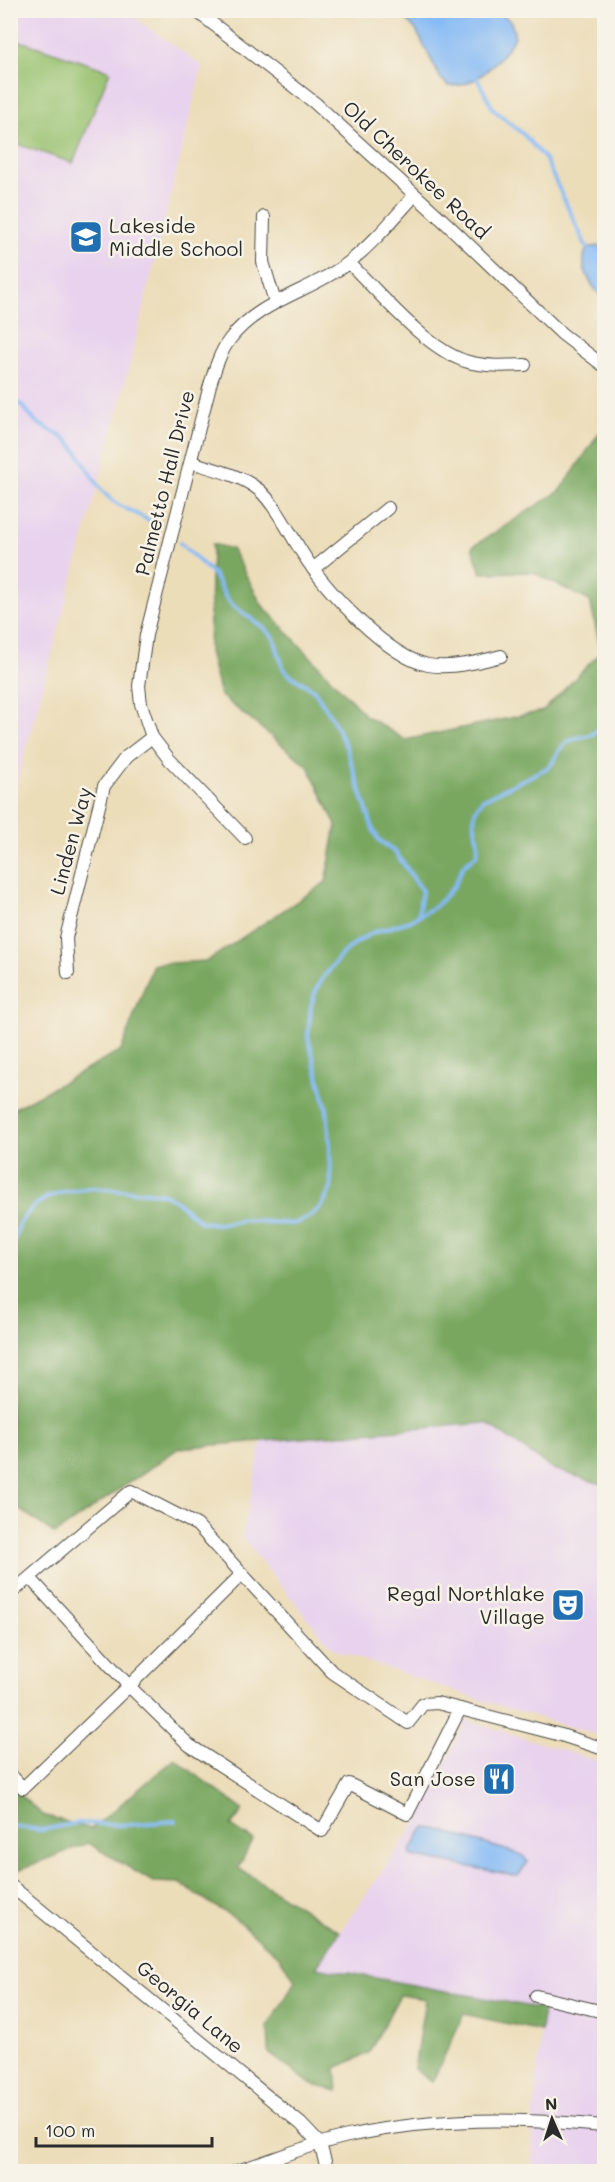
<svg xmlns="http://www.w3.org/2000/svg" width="615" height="2182" viewBox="0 0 615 2182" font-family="Mali,sans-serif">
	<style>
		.built { fill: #e8d2ee }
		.green { fill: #97c16e; stroke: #61764c; stroke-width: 1.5 }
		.forest { fill: #79a761; stroke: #526946; stroke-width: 1.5 }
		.water { fill: #87bbf5; stroke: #597390; stroke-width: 1.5 }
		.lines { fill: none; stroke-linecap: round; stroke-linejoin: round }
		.stream { stroke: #87bbf5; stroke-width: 4 }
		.minor-casing { stroke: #484640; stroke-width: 14 }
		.minor { stroke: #fff; stroke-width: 12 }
		.labels { text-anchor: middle; stroke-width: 5; stroke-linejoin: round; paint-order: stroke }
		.street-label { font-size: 20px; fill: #2b2b2b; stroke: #f7f3e8 }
		.poi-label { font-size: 20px; fill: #2b2b2b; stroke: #f7f3e8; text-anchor: end }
	</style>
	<rect width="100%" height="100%" fill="#f7f3e8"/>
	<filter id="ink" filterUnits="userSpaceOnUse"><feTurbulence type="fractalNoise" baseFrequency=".0167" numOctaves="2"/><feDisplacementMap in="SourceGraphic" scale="12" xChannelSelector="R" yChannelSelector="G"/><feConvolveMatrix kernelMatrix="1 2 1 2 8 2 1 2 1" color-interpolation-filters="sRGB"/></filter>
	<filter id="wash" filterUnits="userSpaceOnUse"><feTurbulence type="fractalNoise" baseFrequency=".008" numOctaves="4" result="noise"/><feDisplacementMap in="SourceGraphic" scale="24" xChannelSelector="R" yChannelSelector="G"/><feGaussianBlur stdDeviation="1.35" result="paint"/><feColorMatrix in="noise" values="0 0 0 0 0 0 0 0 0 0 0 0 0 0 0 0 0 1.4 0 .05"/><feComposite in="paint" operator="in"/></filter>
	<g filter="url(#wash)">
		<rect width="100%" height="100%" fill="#ecddb9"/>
		<g class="built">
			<path d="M 11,11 L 126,11 L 202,66 L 119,408 L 11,803 Z"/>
			<path d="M 486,1423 L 553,1469 L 604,1485 L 604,1737 L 484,1701 L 334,1650 L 242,1538 L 262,1441 Z"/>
			<path d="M 466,1720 L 604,1763 L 604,2171 L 533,2171 L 532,2131 L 543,2009 L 316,1967 L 420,1817 Z"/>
		</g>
		<path class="green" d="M 11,38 L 110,71 L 73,163 L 11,142 Z"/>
		<g class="forest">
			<path d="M 604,426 L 604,1485 L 553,1469 L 486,1423 L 179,1448 L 55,1534 L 11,1503 L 11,1110 L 121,1051 L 153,964 L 207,961 L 326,882 L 336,825 L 308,766 L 220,695 L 209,652 L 212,544 L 232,549 L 262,605 L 365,715 L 405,740 L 543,711 L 601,652 L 590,601 L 532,572 L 481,573 L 472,547 L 561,490 Z"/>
			<path d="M 175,1759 L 243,1810 L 231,1826 L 253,1840 L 238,1868 L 340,1932 L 316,1967 L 543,2009 L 541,2031 L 464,2014 L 432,2082 L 414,2069 L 425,1999 L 400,1995 L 369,2053 L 336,2068 L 338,2091 L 312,2085 L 269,2053 L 268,2026 L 296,1981 L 279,1957 L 239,1921 L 179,1883 L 153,1882 L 88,1843 L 11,1873 L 11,1787 L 43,1815 L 91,1829 Z"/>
		</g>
		<g class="water">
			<path d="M 398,11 L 498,11 L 511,22 L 515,37 C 500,60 477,88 448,86 L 440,77 L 416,30 Z"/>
			<path d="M 598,246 L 604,249 L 604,300 C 592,286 577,267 587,248 Z"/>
			<path d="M 425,1828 L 436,1829 L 522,1855 L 528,1862 L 518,1876 L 412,1856 L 410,1853 L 419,1835 Z"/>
		</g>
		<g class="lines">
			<g class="stream">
				<path d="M 477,78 L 493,109 L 523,134 L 545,159 L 587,248"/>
				<path d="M 10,400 C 28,406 23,409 34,420 C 45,430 59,432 69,442 C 86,459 93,486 113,501 C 124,509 138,514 150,521"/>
				<path d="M 180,543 L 214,575 L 225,596 L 232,605 L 264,628 L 274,638 L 283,668 L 290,675 L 314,690 L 331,716 L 346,747 L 373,829 L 379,840 L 396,853 L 422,891 L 418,916"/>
				<path d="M 10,1257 L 15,1237 L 21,1221 L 34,1206 L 46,1198 L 64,1192 L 91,1188 L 161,1193 L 174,1199 L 201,1222 L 217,1224 L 247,1220 L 291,1224 L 299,1222 L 309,1217 L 322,1206 L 331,1188 L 330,1145 L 327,1110 L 308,1037 L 311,1006 L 316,990 L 320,982 L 341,955 L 357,942 L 372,933 L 410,921 L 436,906 L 454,886 L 463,866 L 477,854 L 478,844 L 474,821 L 475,811 L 482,800 L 549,767 C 556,760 560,745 569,741 C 587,732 591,742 604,721"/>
				<path d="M 10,1826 L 42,1830 L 77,1823 L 125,1825 L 176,1821"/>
			</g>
		</g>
	</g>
	<g filter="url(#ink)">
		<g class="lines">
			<defs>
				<g id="minor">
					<path d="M 195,10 L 315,103 L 448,225 L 562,334 L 604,366"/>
					<path d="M 264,217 L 263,262 L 275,302"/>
					<path d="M 349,263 C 380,293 424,347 465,361 C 485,367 505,366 525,365"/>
					<path d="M 191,462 C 213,469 241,475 259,490 C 274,502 292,537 303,554 C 325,589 387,657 428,665 C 451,669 479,662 501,656"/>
					<path d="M 313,569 L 388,508"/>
					<path d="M 245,838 L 169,759 L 152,737 L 141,704 L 139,686 L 146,635 L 210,385 C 215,369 220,352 230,339 C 260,300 310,292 348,263 C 373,244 394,218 415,195"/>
					<path d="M 68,973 L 66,938 L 104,786 L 126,757 L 152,737"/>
					<path d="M 30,1578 L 129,1686 L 242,1574"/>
					<path d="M 10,1594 L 131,1491 L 197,1525 L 332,1672 L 408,1723 L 423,1704 L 437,1703 L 561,1735 L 604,1749"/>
					<path d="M 10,1774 L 23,1788 L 129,1686 L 189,1745 L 322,1831 L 349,1784 L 407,1814 L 460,1709"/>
					<path d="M 10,1885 L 301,2124 L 320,2144 L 328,2172"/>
					<path d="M 536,1996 L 604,2012"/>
					<path d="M 234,2172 C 273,2160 312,2143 353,2135 C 435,2117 520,2118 604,2126"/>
				</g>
			</defs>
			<use href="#minor" class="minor-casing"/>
			<use href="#minor" class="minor"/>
		</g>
	</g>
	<defs>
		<symbol id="school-square" viewBox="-11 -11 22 22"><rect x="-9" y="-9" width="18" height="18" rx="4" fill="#1f6fb2" stroke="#f7f3e8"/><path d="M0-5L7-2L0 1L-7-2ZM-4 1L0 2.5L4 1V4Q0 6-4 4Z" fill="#fff"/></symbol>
		<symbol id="theatre-square" viewBox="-11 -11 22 22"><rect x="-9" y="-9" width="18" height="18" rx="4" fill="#1f6fb2" stroke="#f7f3e8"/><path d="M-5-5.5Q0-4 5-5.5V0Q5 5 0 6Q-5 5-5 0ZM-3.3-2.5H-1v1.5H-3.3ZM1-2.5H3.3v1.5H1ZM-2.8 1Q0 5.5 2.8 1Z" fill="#fff"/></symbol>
		<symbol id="restaurant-square" viewBox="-11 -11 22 22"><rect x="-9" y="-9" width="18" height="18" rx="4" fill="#1f6fb2" stroke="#f7f3e8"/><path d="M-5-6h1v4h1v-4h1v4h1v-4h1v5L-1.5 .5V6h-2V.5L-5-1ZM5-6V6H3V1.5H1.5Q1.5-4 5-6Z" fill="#fff"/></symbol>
	</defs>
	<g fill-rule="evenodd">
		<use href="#school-square" x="67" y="218" width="38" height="38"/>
		<use href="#theatre-square" x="549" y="1586" width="38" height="38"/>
		<use href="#restaurant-square" x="480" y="1760" width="38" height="38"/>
	</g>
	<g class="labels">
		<g class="street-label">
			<text transform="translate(416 170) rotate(43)" y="7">Old Cherokee Road</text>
			<text transform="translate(165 483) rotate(-76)" y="7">Palmetto Hall Drive</text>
			<text transform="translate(71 841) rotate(-75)" y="7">Linden Way</text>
			<text transform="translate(190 2007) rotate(40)" y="7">Georgia Lane</text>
		</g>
		<g class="poi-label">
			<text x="109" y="233" text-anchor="start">Lakeside<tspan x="109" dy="23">Middle School</tspan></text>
			<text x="545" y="1601">Regal Northlake<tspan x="545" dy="23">Village</tspan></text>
			<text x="476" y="1786">San Jose</text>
		</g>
	</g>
	<rect width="615" height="2182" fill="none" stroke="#f7f3e8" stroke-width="36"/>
	<g transform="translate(552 2119) rotate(357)" stroke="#f7f3e8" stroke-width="4.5" paint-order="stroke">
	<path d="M0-4.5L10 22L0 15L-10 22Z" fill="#2b2b2b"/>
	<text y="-9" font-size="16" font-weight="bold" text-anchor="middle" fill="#2b2b2b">N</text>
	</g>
	<path d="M36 2137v9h176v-9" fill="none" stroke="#2b2b2b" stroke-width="3"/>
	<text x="45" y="2137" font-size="18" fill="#2b2b2b" stroke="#f7f3e8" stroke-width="4.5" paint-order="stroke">100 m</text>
</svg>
